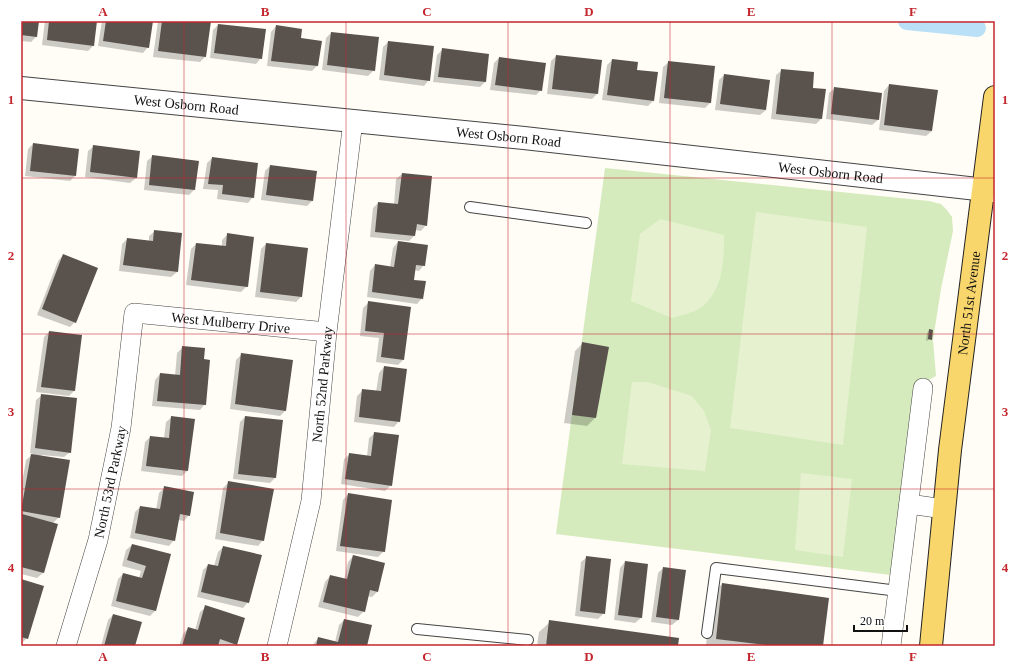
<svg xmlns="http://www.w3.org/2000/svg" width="1016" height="667" viewBox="0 0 1016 667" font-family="'Times New Roman',serif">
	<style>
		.green { fill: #d5ebbd }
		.pitch { fill: #e6f2cf }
		.shadow { fill: #0003 }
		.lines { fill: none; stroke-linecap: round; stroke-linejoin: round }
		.canal { stroke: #b9e0f7; stroke-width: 18 }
		.building { fill: #5a524d }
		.service-casing { stroke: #444; stroke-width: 12 }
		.minor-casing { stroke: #444; stroke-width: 20 }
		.tertiary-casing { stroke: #444; stroke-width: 24 }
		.primary-casing { stroke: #222; stroke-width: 24 }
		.service { stroke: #fff; stroke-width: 10 }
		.minor { stroke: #fff; stroke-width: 19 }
		.tertiary { stroke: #fff; stroke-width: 22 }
		.primary { stroke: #f9d66b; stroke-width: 22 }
		.grid { fill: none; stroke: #c4262e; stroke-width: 1; stroke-opacity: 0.55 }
		.labels { text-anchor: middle; stroke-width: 4; stroke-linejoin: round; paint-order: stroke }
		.street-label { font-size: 14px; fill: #111; stroke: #fff }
		.neatline { fill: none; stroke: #c4262e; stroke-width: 1.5 }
		.grid-label { font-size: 13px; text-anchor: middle; font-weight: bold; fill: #c4262e }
	</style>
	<rect width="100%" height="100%" fill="#fffdf5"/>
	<path class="green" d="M 605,168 L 929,201 L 941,204 L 947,210 L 952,217 L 953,231 L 941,289 L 933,340 L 936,376 L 914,388 L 891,575 L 556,534 Z"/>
	<g class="pitch">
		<path d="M 756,212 L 867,227 L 843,445 L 730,428 Z"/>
		<path d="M 660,219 L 724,235 C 724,260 723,290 702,307 C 695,313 680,315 672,318 L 631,301 L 640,234 Z"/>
		<path d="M 632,382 L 648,382 L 692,396 L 704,411 L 711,430 L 705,471 L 622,464 Z"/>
		<path d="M 801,473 L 852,479 L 843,557 L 795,550 Z"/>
	</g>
	<g class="shadow">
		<path d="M 21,21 L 38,21 L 36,37 L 31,42 L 21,41 Z"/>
		<path d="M 45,21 L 96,21 L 93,46 L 88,51 L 42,45 Z"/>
		<path d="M 102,21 L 152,21 L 148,47 L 143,53 L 98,46 Z"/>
		<path d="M 158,21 L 209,21 L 205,57 L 200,62 L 153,57 Z"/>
		<path d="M 218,25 L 261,58 L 256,64 L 210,58 L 213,30 Z"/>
		<path d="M 276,26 L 299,39 L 317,66 L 312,71 L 267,66 L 271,32 Z"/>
		<path d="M 331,33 L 374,70 L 368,76 L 322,70 L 326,38 Z"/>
		<path d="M 388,42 L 429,80 L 424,86 L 379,80 L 383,47 Z"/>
		<path d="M 442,50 L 488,55 L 485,82 L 480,87 L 433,82 L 437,55 Z"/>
		<path d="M 556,56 L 597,94 L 592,99 L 547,94 L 551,61 Z"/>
		<path d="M 499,58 L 541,90 L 536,95 L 490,90 L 494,63 Z"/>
		<path d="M 612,60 L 636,71 L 653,101 L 648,106 L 602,100 L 607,65 Z"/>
		<path d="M 669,62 L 710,103 L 705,108 L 659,103 L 663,67 Z"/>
		<path d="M 782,70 L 812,88 L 821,119 L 816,124 L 771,119 L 776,75 Z"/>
		<path d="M 724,75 L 766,110 L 760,115 L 715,110 L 719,80 Z"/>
		<path d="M 889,85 L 932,131 L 926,136 L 879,130 L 884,91 Z"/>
		<path d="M 835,88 L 878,120 L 872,125 L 826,119 L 829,93 Z"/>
		<path d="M 33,144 L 78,149 L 75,176 L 70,181 L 25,176 L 28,149 Z"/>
		<path d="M 94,146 L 136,178 L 130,183 L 85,177 L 88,151 Z"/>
		<path d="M 153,156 L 197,161 L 194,190 L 189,195 L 144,190 L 147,161 Z"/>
		<path d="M 212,158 L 253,197 L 248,203 L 217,199 L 218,190 L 203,189 L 207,163 Z"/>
		<path d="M 270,166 L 312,201 L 307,206 L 261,200 L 265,171 Z"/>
		<path d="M 402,174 L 431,177 L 426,225 L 421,231 L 415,230 L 414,236 L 409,241 L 370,237 L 373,208 L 378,203 L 394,205 L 396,179 Z"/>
		<path d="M 155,231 L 177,272 L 171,277 L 119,271 L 122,244 L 127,239 L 149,241 L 149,236 Z"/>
		<path d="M 228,234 L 247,286 L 241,292 L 186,285 L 191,249 L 196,244 L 222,247 L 222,240 Z"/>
		<path d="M 398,242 L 424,265 L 419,271 L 414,270 L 413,281 L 422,298 L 417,304 L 367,297 L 370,271 L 375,265 L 390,267 L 393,248 Z"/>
		<path d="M 266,244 L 307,249 L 301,297 L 296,302 L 255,297 L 261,249 Z"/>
		<path d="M 63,255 L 75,322 L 70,327 L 37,315 L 58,261 Z"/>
		<path d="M 369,302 L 403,360 L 398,365 L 376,362 L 379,338 L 360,336 L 363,308 Z"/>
		<path d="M 930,330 L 931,339 L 926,341 L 927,333 Z"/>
		<path d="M 49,332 L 81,336 L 74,391 L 69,396 L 36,392 L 44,337 Z"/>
		<path d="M 583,343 L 595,418 L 587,426 L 564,423 L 575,351 Z"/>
		<path d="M 183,347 L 205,404 L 200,410 L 152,406 L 155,380 L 160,374 L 175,376 L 177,353 Z"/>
		<path d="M 242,354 L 285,411 L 280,416 L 230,409 L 236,360 Z"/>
		<path d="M 384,367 L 399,421 L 394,427 L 354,422 L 357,396 L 363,390 L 376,392 L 379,373 Z"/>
		<path d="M 42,395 L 70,452 L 64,457 L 41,455 L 59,517 L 52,524 L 57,525 L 43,573 L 37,578 L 21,574 L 21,489 L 26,460 L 33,454 L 30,453 L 36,400 Z"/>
		<path d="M 172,417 L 187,471 L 182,476 L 141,471 L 145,442 L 150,437 L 164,438 L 166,422 Z"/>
		<path d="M 245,417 L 275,478 L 270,483 L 233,479 L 240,422 Z"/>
		<path d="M 375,433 L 391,485 L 385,491 L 341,484 L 344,459 L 350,454 L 367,456 L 369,438 Z"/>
		<path d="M 229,482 L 263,540 L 258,546 L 215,539 L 223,488 Z"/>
		<path d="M 165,487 L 189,515 L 184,521 L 178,520 L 174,540 L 169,546 L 130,538 L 135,512 L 140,507 L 156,510 L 159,493 Z"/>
		<path d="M 348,494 L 384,551 L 378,557 L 336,551 L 343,500 Z"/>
		<path d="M 132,545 L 170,555 L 155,611 L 150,616 L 111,606 L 118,579 L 123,574 L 139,578 L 141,571 L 122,566 L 126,550 Z"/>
		<path d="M 223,547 L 261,556 L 248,602 L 243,608 L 197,597 L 203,570 L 208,565 L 214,566 L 218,552 Z"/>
		<path d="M 353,556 L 377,592 L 372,597 L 367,596 L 364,611 L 358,617 L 318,607 L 325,582 L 330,576 L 344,580 L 348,562 Z"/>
		<path d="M 587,557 L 604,613 L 598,619 L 575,616 L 581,562 Z"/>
		<path d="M 625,562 L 641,618 L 635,623 L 614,620 L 620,568 Z"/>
		<path d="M 663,568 L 685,571 L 678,620 L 672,625 L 651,622 L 658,573 Z"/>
		<path d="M 21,580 L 27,638 L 21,644 Z"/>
		<path d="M 722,584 L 827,598 L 822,646 L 706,646 L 711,595 Z"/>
		<path d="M 206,607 L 236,644 L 234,646 L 179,646 L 183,634 L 188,628 L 195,630 L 200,612 Z"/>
		<path d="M 113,615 L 134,646 L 101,646 L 108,620 Z"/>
		<path d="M 344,620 L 366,646 L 312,646 L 318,638 L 335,642 L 339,625 Z"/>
		<path d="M 550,622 L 677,646 L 537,646 L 539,632 Z"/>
	</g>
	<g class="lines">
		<path class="canal" d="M 907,21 L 977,28"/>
	</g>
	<g class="building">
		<path d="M 21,21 L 39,21 L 37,37 L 21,35 Z"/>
		<path d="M 49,21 L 97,21 L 94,46 L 47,40 Z"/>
		<path d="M 106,21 L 153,21 L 149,48 L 103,41 Z"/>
		<path d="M 162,21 L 211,21 L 206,57 L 158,51 Z"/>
		<path d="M 218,24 L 266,29 L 262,59 L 214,53 Z"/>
		<path d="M 276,25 L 302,29 L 301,38 L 322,41 L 318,66 L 271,61 Z"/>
		<path d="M 331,32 L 379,37 L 375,71 L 327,65 Z"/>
		<path d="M 388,41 L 434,46 L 430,81 L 384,75 Z"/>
		<path d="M 442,48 L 489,54 L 486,82 L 438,77 Z"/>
		<path d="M 556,55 L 602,60 L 598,94 L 552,89 Z"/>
		<path d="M 499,57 L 546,63 L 542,91 L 495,85 Z"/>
		<path d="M 612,59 L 638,62 L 637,70 L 658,72 L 654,101 L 607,95 Z"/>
		<path d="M 668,61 L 715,66 L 711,103 L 664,98 Z"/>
		<path d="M 781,69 L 814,72 L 813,88 L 826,89 L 822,119 L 776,114 Z"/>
		<path d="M 724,74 L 770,80 L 766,110 L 720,104 Z"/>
		<path d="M 889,84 L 938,90 L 932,131 L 884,125 Z"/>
		<path d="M 834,87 L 882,93 L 879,120 L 831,114 Z"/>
		<path d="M 33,143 L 79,149 L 76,176 L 30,171 Z"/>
		<path d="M 93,145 L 140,151 L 137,178 L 90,172 Z"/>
		<path d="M 152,155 L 199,161 L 195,190 L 149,185 Z"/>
		<path d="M 212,157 L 258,163 L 254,198 L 222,194 L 223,185 L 208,184 Z"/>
		<path d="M 270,165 L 317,171 L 313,201 L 266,195 Z"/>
		<path d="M 402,173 L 432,176 L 427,226 L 417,224 L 415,236 L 375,232 L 378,202 L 398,204 Z"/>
		<path d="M 154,230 L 182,233 L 178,272 L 123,265 L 127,238 L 153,241 Z"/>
		<path d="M 227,233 L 254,237 L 248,287 L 191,280 L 196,243 L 226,246 Z"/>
		<path d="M 398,241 L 428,245 L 425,266 L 416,265 L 414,280 L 426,281 L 423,299 L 372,292 L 375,264 L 394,267 Z"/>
		<path d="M 266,243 L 308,248 L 302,297 L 260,292 Z"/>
		<path d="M 63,254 L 98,268 L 76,323 L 42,309 Z"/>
		<path d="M 368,301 L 411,307 L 404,360 L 381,357 L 384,333 L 365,331 Z"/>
		<path d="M 929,329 L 933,330 L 932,340 L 928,339 Z"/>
		<path d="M 49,331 L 82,335 L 75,391 L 41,387 Z"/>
		<path d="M 582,342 L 609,347 L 596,418 L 572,415 Z"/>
		<path d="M 182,346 L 205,348 L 204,359 L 210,360 L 206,405 L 157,401 L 160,373 L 180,375 Z"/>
		<path d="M 241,353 L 293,360 L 286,411 L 235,404 Z"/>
		<path d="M 384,366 L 407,369 L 400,422 L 359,417 L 362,389 L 381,391 Z"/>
		<path d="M 41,394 L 77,398 L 71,453 L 35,448 Z"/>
		<path d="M 171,416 L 195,419 L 188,471 L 146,466 L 150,436 L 169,438 Z"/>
		<path d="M 245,416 L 283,420 L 276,478 L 238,474 Z"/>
		<path d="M 374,432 L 399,435 L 392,486 L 345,479 L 349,453 L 371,456 Z"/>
		<path d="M 31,454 L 70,460 L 60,518 L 21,511 Z"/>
		<path d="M 228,481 L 274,489 L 264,541 L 220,533 Z"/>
		<path d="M 164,486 L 194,492 L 190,516 L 180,514 L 175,541 L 135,533 L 140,506 L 160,509 Z"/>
		<path d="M 348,493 L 392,500 L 385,552 L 340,546 Z"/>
		<path d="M 22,514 L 58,524 L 44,573 L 21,567 Z"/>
		<path d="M 132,544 L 171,554 L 156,611 L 116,601 L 123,573 L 142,578 L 146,566 L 127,560 Z"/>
		<path d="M 223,546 L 262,555 L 249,603 L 201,592 L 208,564 L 218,566 Z"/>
		<path d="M 353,555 L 385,563 L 378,592 L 370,590 L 365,612 L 323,602 L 330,575 L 347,579 Z"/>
		<path d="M 586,556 L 611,559 L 605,614 L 580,611 Z"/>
		<path d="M 625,561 L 648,564 L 642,618 L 618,615 Z"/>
		<path d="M 663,567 L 686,570 L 679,620 L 656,617 Z"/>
		<path d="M 21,579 L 44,586 L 28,639 L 21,637 Z"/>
		<path d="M 722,583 L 829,598 L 823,646 L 774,646 L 716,639 Z"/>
		<path d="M 205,605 L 245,618 L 237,645 L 220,639 L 218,646 L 182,646 L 188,627 L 198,630 Z"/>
		<path d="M 113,614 L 142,622 L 135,646 L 104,646 Z"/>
		<path d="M 344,619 L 372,625 L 367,646 L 316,646 L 318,637 L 338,642 Z"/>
		<path d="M 549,620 L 679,638 L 678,646 L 546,646 Z"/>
	</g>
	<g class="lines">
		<defs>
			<g id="service">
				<path d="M 470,207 L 586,223"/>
				<path d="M 417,629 L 528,640"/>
				<path d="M 707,633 L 716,568 L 898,591"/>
			</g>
			<g id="minor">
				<path d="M 909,504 L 944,509"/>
				<path id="s1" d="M 66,646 L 98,540 L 121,428 L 134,313 L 327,332"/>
				<path id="s2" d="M 277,646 L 311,501 L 327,332 L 353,121"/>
				<path d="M 891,646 L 923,388"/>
			</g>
			<g id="tertiary">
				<path id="s3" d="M 21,88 L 524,138 L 995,191"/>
			</g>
			<g id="primary">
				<path id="s4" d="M 931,646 L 950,450 L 995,97"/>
			</g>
		</defs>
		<use href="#service" class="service-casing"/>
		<use href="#minor" class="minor-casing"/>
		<use href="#tertiary" class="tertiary-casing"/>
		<use href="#primary" class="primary-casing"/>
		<use href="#service" class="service"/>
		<use href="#minor" class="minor"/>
		<use href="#tertiary" class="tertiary"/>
		<use href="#primary" class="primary"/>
	</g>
	<path class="grid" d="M 184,21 L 184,646M 346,21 L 346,646M 508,21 L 508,646M 670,21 L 670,646M 832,21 L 832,646M 21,178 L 995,178M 21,334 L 995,334M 21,489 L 995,489"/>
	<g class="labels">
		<g class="street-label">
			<text dy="5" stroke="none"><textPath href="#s3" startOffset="166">West Osborn Road</textPath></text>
			<text dy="5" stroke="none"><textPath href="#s3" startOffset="490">West Osborn Road</textPath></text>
			<text dy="5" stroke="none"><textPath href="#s3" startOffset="814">West Osborn Road</textPath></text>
			<text dy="5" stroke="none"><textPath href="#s4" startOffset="345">North 51st Avenue</textPath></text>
			<text dy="5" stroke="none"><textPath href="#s1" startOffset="438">West Mulberry Drive</textPath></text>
			<text dy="5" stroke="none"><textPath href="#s2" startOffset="266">North 52nd Parkway</textPath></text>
			<text dy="5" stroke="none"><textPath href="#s1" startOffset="170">North 53rd Parkway</textPath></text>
		</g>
	</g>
	<rect width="1016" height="667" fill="none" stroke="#ffffff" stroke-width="44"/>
	<path d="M854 625v6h53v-6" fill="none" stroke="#111111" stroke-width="2"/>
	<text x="860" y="625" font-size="12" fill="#111111" stroke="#ffffff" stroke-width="3" paint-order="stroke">20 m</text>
	<rect x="22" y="22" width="972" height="623" class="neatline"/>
	<g class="grid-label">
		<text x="103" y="16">A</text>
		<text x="265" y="16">B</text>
		<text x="427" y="16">C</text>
		<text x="589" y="16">D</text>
		<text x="751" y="16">E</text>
		<text x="913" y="16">F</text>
		<text x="11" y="104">1</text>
		<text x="1005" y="104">1</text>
		<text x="11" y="260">2</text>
		<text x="1005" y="260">2</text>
		<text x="11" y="416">3</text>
		<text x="1005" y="416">3</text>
		<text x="11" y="572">4</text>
		<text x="1005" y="572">4</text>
		<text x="103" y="661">A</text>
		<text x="265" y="661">B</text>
		<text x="427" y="661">C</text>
		<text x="589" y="661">D</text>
		<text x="751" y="661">E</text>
		<text x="913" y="661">F</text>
	</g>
</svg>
